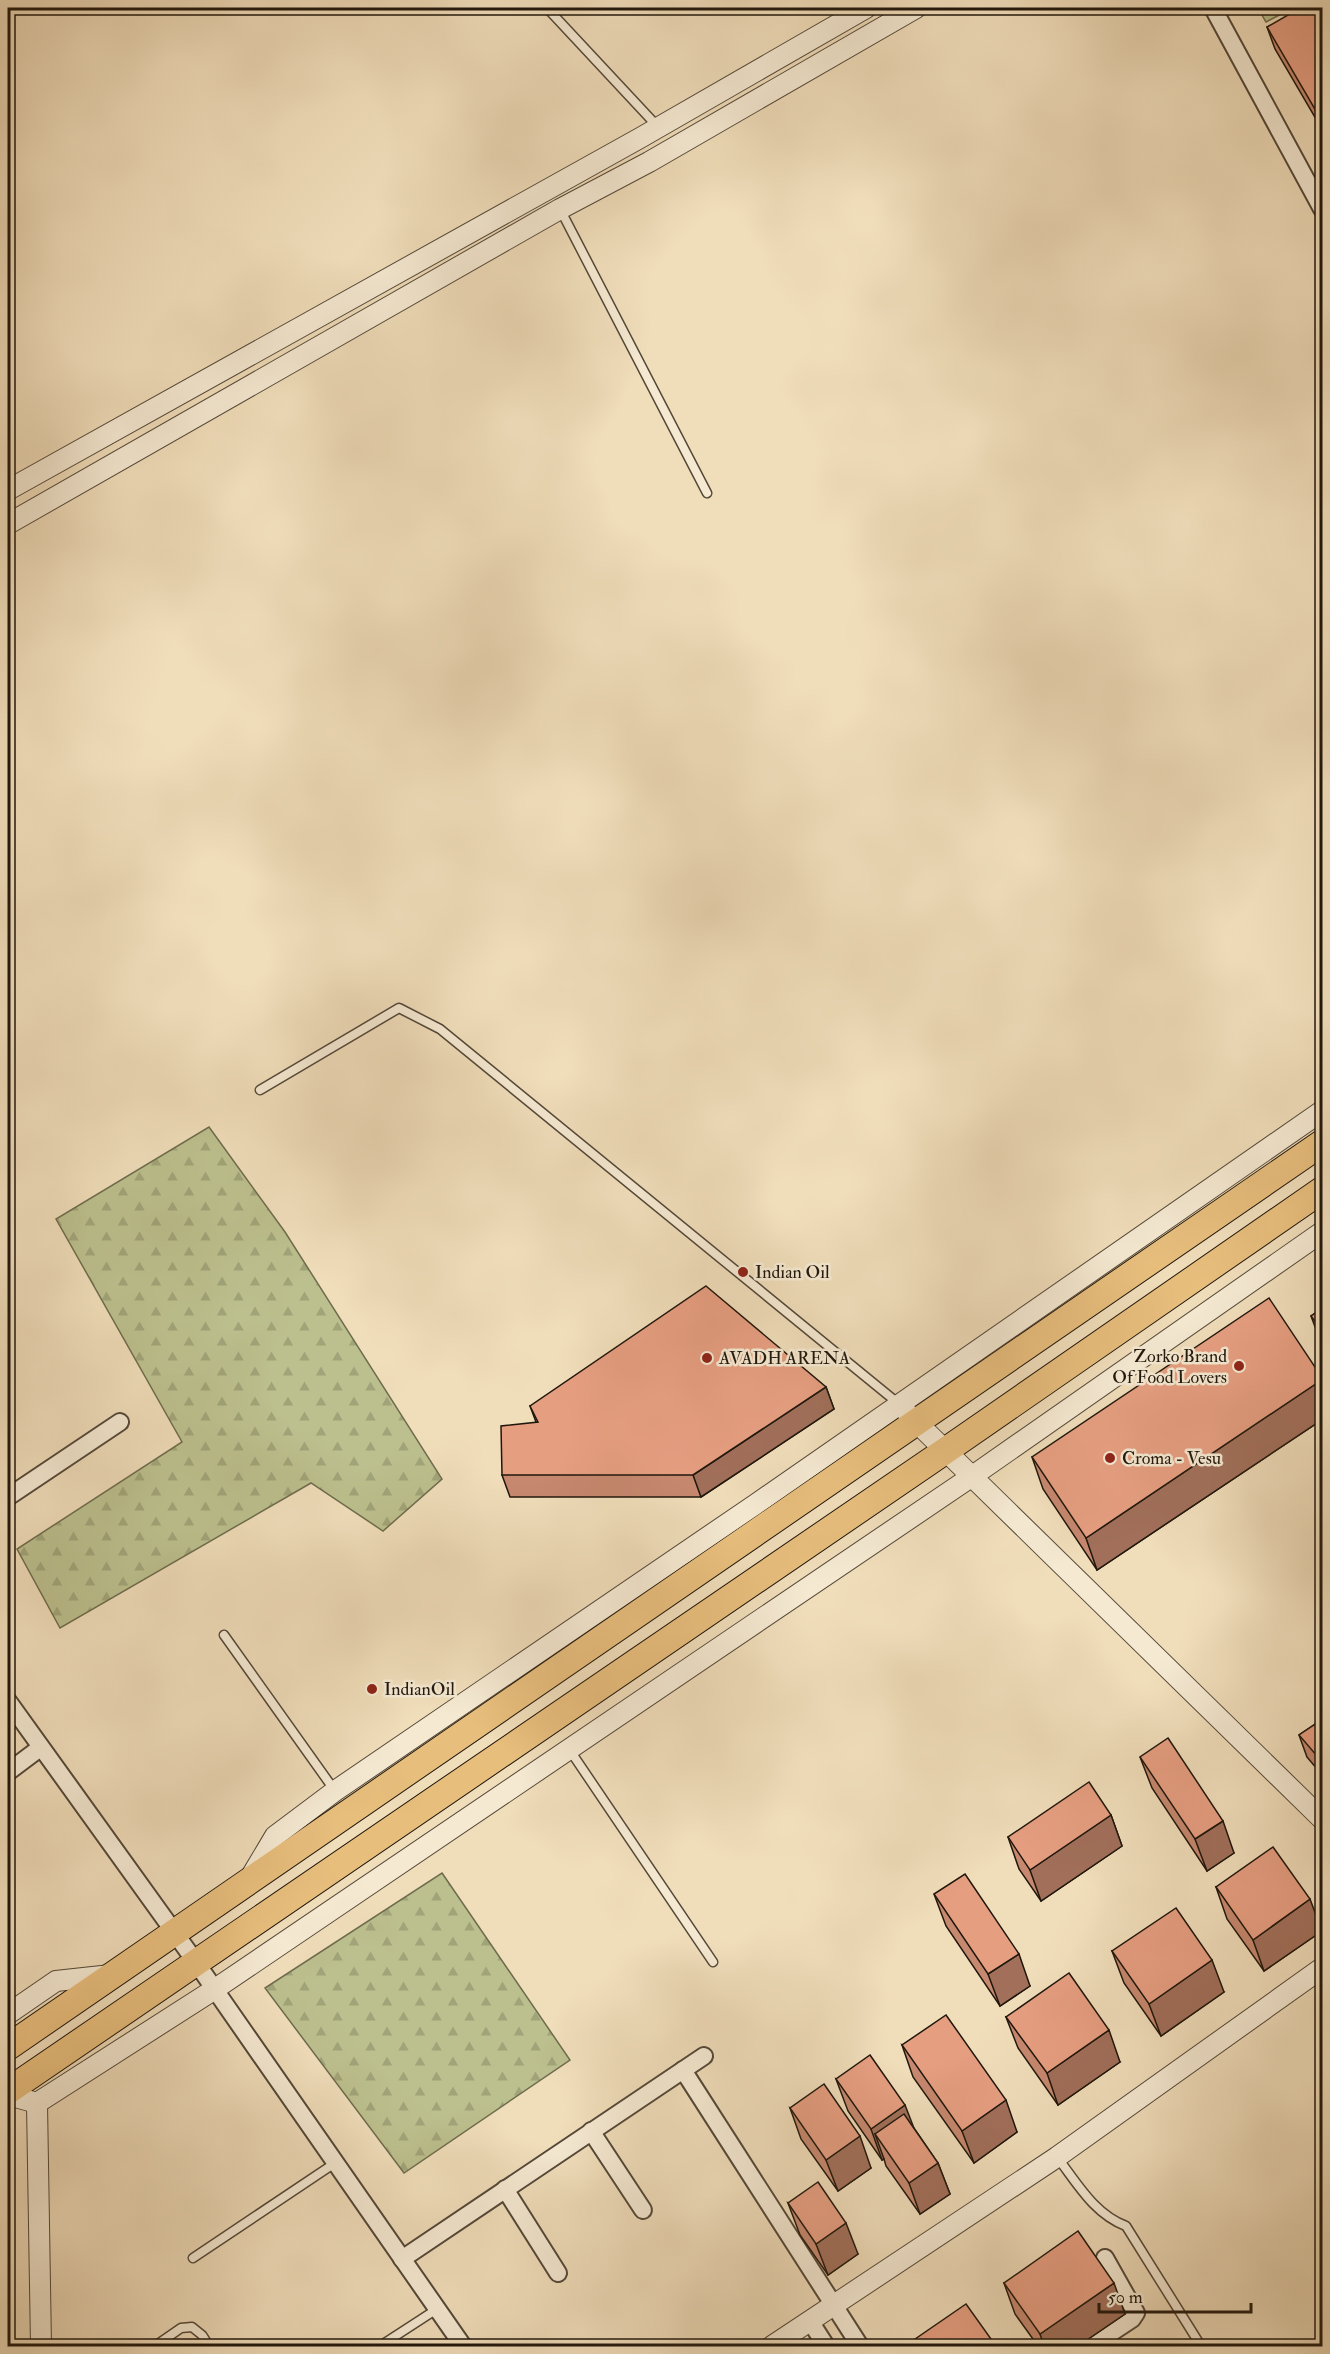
<svg xmlns="http://www.w3.org/2000/svg" width="1330" height="2354" viewBox="0 0 1330 2354" font-family="'IM FELL Double Pica',serif">
	<style>
		.forest { fill: url(#forest-firs); stroke: #6e6c4d; stroke-width: 1.5 }
		.pitch { fill: #bcc08e; stroke: #6e6c4d; stroke-width: 1.5 }
		.lines { fill: none; stroke-linecap: round; stroke-linejoin: round }
		.service-casing { stroke: #544838; stroke-width: 11 }
		.minor-casing { stroke: #544838; stroke-width: 20 }
		.tertiary-casing { stroke: #544838; stroke-width: 22 }
		.primary-casing { stroke: #20170c; stroke-width: 28 }
		.service { stroke: #f5e9d2; stroke-width: 8 }
		.minor { stroke: #f5e9d2; stroke-width: 16 }
		.tertiary { stroke: #f5e9d2; stroke-width: 20 }
		.primary { stroke: #e8be7d; stroke-width: 26 }
		.wall { fill: #c6886f; stroke: #20170c; stroke-width: 1.5 }
		.shaded-wall { fill: #a16f5a; stroke: #20170c; stroke-width: 1.5 }
		.building { fill: #e69e81; stroke: #20170c; stroke-width: 1.5 }
		.poi-dot { fill: #8f2418; stroke: #f5e9d2; stroke-width: 2 }
		.labels { text-anchor: middle; stroke-width: 5; stroke-linejoin: round; paint-order: stroke }
		.poi-label { font-size: 18px; fill: #20170c; stroke: #f5e9d2; text-anchor: start }
	</style>
	<defs>
		<pattern id="forest-firs" width="22" height="20" patternUnits="userSpaceOnUse" patternTransform="scale(1.5)"><rect width="22" height="20" fill="#bcc08e"/><path d="M5 1l3.5 6h-7zM16 11l3.5 6h-7z" fill="#a1a479"/></pattern>
	</defs>
	<rect width="100%" height="100%" fill="#f0ddba"/>
	<filter id="stains"><feTurbulence type="fractalNoise" baseFrequency=".00333" numOctaves="4"/><feColorMatrix values="0 0 0 0 .2 0 0 0 0 .09 0 0 0 0 .02 0 0 0 .5 -.17"/></filter>
	<radialGradient id="worn" r=".72"><stop offset=".6" stop-color="#630" stop-opacity="0"/><stop offset="1" stop-color="#630" stop-opacity=".3"/></radialGradient>
	<g class="forest">
		<path d="M 209,1127 L 285,1232 L 442,1479 L 383,1531 L 311,1483 L 60,1628 L 17,1549 L 182,1442 L 56,1219 Z"/>
		<path d="M 442,1873 L 570,2060 L 404,2173 L 265,1988 Z"/>
	</g>
	<path class="pitch" d="M 1258,8 L 1293,8 L 1266,22 Z"/>
	<g class="lines">
		<defs>
			<g id="service">
				<path d="M 547,8 L 658,127"/>
				<path d="M 560,209 L 707,493"/>
				<path d="M 260,1090 L 399,1008 L 440,1029 L 899,1404"/>
				<path d="M 224,1635 L 335,1791"/>
				<path d="M 569,1749 L 713,1962"/>
				<path d="M 1057,2157 C 1077,2183 1094,2214 1126,2226 L 1201,2346"/>
				<path d="M 193,2258 L 335,2163"/>
				<path d="M 155,2346 L 181,2328 L 192,2327 L 202,2335 L 209,2346"/>
				<path d="M 380,2346 L 437,2309"/>
			</g>
			<g id="minor">
				<path d="M 1213,8 L 1322,209"/>
				<path d="M 8,1497 L 120,1422"/>
				<path d="M 8,1701 L 195,1961 L 463,2346"/>
				<path d="M 8,1772 L 40,1748"/>
				<path d="M 683,2070 L 860,2346"/>
				<path d="M 591,2131 L 643,2210"/>
				<path d="M 505,2189 L 558,2273"/>
				<path d="M 402,2259 L 704,2056"/>
				<path d="M 810,2321 L 826,2346"/>
				<path d="M 1091,2346 L 1132,2319 L 1136,2313 L 1105,2258"/>
			</g>
			<g id="tertiary">
				<path d="M 8,490 L 640,138 L 866,8"/>
				<path d="M 8,524 L 560,209 L 649,162 L 916,8"/>
				<path d="M 908,1414 L 1322,1819"/>
				<path d="M 250,1878 L 275,1836 L 335,1791 L 756,1504 L 1322,1111"/>
				<path d="M 8,2014 L 56,1981 L 111,1975"/>
				<path d="M 8,2095 L 37,2103 L 215,1989 L 971,1477 L 1322,1232"/>
				<path d="M 37,2103 L 41,2346"/>
				<path d="M 772,2346 L 1057,2157 L 1322,1968"/>
			</g>
			<g id="primary">
				<path d="M 8,2047 L 1322,1143"/>
				<path d="M 8,2091 L 945,1451 L 1322,1190"/>
			</g>
		</defs>
		<use href="#service" class="service-casing"/>
		<use href="#minor" class="minor-casing"/>
		<use href="#tertiary" class="tertiary-casing"/>
		<use href="#primary" class="primary-casing"/>
		<use href="#service" class="service"/>
		<use href="#minor" class="minor"/>
		<use href="#tertiary" class="tertiary"/>
		<use href="#primary" class="primary"/>
	</g>
	<g class="wall">
		<path d="M 1323,8 L 1323,131 L 1275,49 L 1267,27 Z"/>
		<path d="M 1323,1308 L 1323,1348 L 1311,1316 Z"/>
		<path d="M 1323,1378 L 1323,1419 L 1097,1570 L 1043,1489 L 1032,1457 Z"/>
		<path d="M 826,1387 L 834,1409 L 701,1497 L 510,1497 L 502,1475 L 536,1422 L 530,1406 Z"/>
		<path d="M 1323,1719 L 1323,1776 L 1307,1757 L 1299,1735 Z"/>
		<path d="M 1140,1757 L 1234,1853 L 1207,1871 L 1152,1788 Z"/>
		<path d="M 1111,1815 L 1122,1846 L 1041,1901 L 1019,1869 L 1008,1837 Z"/>
		<path d="M 1216,1887 L 1322,1931 L 1264,1971 L 1227,1919 Z"/>
		<path d="M 934,1894 L 1030,1986 L 1000,2006 L 946,1926 Z"/>
		<path d="M 1112,1951 L 1224,1992 L 1161,2036 L 1124,1983 Z"/>
		<path d="M 1006,2017 L 1120,2062 L 1058,2105 L 1018,2048 Z"/>
		<path d="M 902,2045 L 1017,2132 L 974,2163 L 913,2077 Z"/>
		<path d="M 836,2079 L 914,2128 L 938,2163 L 950,2194 L 920,2214 L 886,2166 L 884,2159 L 882,2160 L 848,2111 Z"/>
		<path d="M 790,2108 L 871,2168 L 838,2191 L 801,2139 Z"/>
		<path d="M 788,2203 L 858,2254 L 828,2275 L 800,2235 Z"/>
		<path d="M 1004,2283 L 1125,2314 L 1078,2346 L 1038,2346 L 1015,2314 Z"/>
	</g>
	<g class="shaded-wall">
		<path d="M 1323,1379 L 1323,1419 L 1097,1570 L 1086,1538 Z"/>
		<path d="M 826,1387 L 834,1409 L 701,1497 L 693,1475 Z"/>
		<path d="M 1111,1815 L 1122,1846 L 1041,1901 L 1030,1870 Z"/>
		<path d="M 1223,1821 L 1234,1853 L 1207,1871 L 1195,1839 Z"/>
		<path d="M 1310,1899 L 1322,1931 L 1264,1971 L 1253,1940 Z"/>
		<path d="M 1019,1954 L 1030,1986 L 1000,2006 L 988,1974 Z"/>
		<path d="M 1212,1960 L 1224,1992 L 1161,2036 L 1149,2004 Z"/>
		<path d="M 1109,2030 L 1120,2062 L 1058,2105 L 1047,2073 Z"/>
		<path d="M 1006,2100 L 1017,2132 L 974,2163 L 962,2131 Z"/>
		<path d="M 905,2105 L 917,2136 L 875,2134 L 884,2159 L 882,2160 L 871,2129 Z"/>
		<path d="M 860,2136 L 871,2168 L 838,2191 L 826,2160 Z"/>
		<path d="M 938,2163 L 950,2194 L 920,2214 L 909,2183 Z"/>
		<path d="M 846,2223 L 858,2254 L 828,2275 L 816,2244 Z"/>
		<path d="M 1114,2283 L 1125,2314 L 1078,2346 L 1044,2346 L 1040,2334 Z"/>
	</g>
	<g class="building">
		<path d="M 1300,8 L 1323,8 L 1323,123 L 1267,27 Z"/>
		<path d="M 706,1286 L 826,1387 L 693,1475 L 502,1475 L 501,1426 L 538,1422 L 530,1406 Z"/>
		<path d="M 1269,1298 L 1323,1379 L 1086,1538 L 1032,1457 Z"/>
		<path d="M 1323,1308 L 1323,1332 L 1311,1316 Z"/>
		<path d="M 1323,1719 L 1323,1763 L 1299,1735 Z"/>
		<path d="M 1168,1738 L 1223,1821 L 1195,1839 L 1140,1757 Z"/>
		<path d="M 1089,1782 L 1111,1815 L 1030,1870 L 1008,1837 Z"/>
		<path d="M 1273,1847 L 1310,1899 L 1253,1940 L 1216,1887 Z"/>
		<path d="M 965,1874 L 1019,1954 L 988,1974 L 934,1894 Z"/>
		<path d="M 1176,1908 L 1212,1960 L 1149,2004 L 1112,1951 Z"/>
		<path d="M 1069,1973 L 1109,2030 L 1047,2073 L 1006,2017 Z"/>
		<path d="M 946,2015 L 1006,2100 L 962,2131 L 902,2045 Z"/>
		<path d="M 870,2055 L 905,2105 L 871,2129 L 836,2079 Z"/>
		<path d="M 824,2084 L 860,2136 L 826,2160 L 790,2108 Z"/>
		<path d="M 904,2114 L 938,2163 L 909,2183 L 875,2134 Z"/>
		<path d="M 818,2182 L 846,2223 L 816,2244 L 788,2203 Z"/>
		<path d="M 1078,2231 L 1114,2283 L 1040,2334 L 1004,2283 Z"/>
		<path d="M 966,2304 L 996,2346 L 905,2346 Z"/>
	</g>
	<g class="poi-dot">
		<circle cx="743" cy="1272" r="6"/>
		<circle cx="707" cy="1358" r="6"/>
		<circle cx="1239" cy="1366" r="6"/>
		<circle cx="1110" cy="1458" r="6"/>
		<circle cx="372" cy="1689" r="6"/>
	</g>
	<g class="labels">
		<g class="poi-label">
			<text x="755" y="1278">Indian Oil</text>
			<text x="1227" y="1362" text-anchor="end">Zorko Brand<tspan x="1227" dy="21">Of Food Lovers</tspan></text>
			<text x="719" y="1364">AVADH ARENA</text>
			<text x="1122" y="1464">Croma - Vesu</text>
			<text x="384" y="1695">IndianOil</text>
		</g>
	</g>
	<rect width="1330" height="2354" fill="none" stroke="#f0ddba" stroke-width="30"/>
	<rect x="9" y="9" width="1312" height="2336" fill="none" stroke="#20170c" stroke-width="3"/>
	<rect x="15" y="15" width="1300" height="2324" fill="none" stroke="#20170c" stroke-width="1.5"/>
	<path d="M1099 2303v9h152v-9" fill="none" stroke="#20170c" stroke-width="3"/>
	<text x="1108" y="2303" font-size="18" fill="#20170c" stroke="#f5e9d2" stroke-width="4.5" paint-order="stroke">50 m</text>
	<rect width="100%" height="100%" filter="url(#stains)"/>
	<rect width="100%" height="100%" fill="url(#worn)"/>
</svg>
